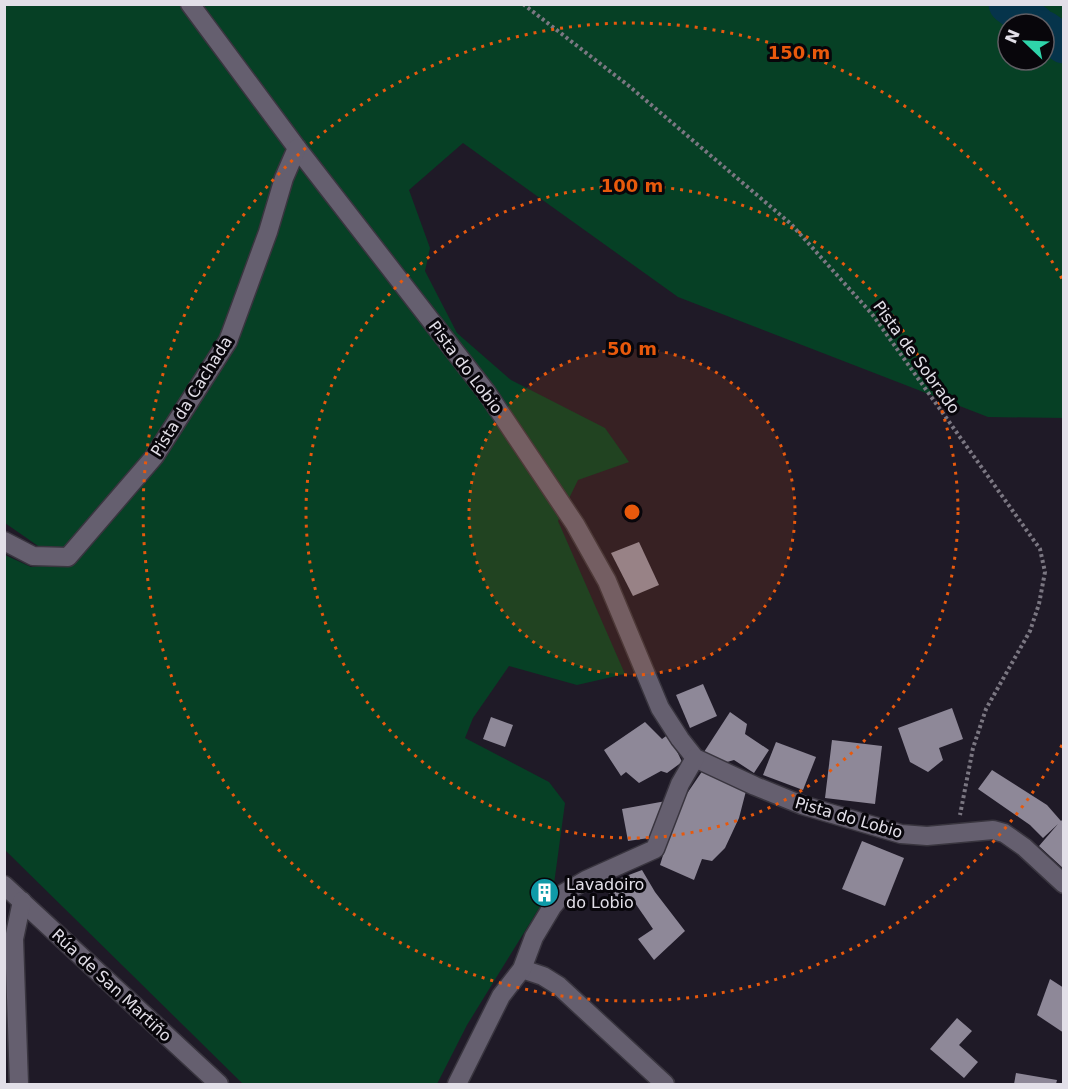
<svg xmlns="http://www.w3.org/2000/svg" width="1068" height="1089" viewBox="0 0 1068 1089" font-family="'DejaVu Sans',sans-serif">
	<style>
		.green { fill: #064025; fill-rule: evenodd }
		.lines { fill: none; stroke-linecap: round; stroke-linejoin: round }
		.river { stroke: #06344b; stroke-width: 39 }
		.building { fill: #8e8898 }
		.minor-casing { stroke: #39353f; stroke-width: 21 }
		.path { stroke: #7b7782; stroke-width: 4; stroke-dasharray: 3 3; stroke-linecap: butt }
		.minor { stroke: #655f6f; stroke-width: 18 }
		.ring { fill: none; stroke: #e8590c; stroke-width: 3; stroke-dasharray: 3 6 }
		.labels { text-anchor: middle; stroke-width: 6; stroke-linejoin: round; paint-order: stroke }
		.street-label { font-size: 16px; fill: #e2dfe8; stroke: #08060b }
		.poi-label { font-size: 16px; fill: #e2dfe8; stroke: #08060b; text-anchor: start }
		.centre { fill: #e8590c; stroke: #08060b; stroke-width: 3 }
		.ring-label { font-size: 18px; text-anchor: middle; font-weight: bold; fill: #e8590c; stroke: #08060b; stroke-width: 6; stroke-linejoin: round; paint-order: stroke }
	</style>
	<rect width="100%" height="100%" fill="#1f1a27"/>
	<path class="green" d="M 5,5 L 1063,5 L 1063,418 L 988,417 L 678,297 L 463,143 L 409,190 L 430,248 L 425,271 L 457,333 L 511,380 L 605,428 L 629,462 L 578,480 L 558,521 L 625,674 L 577,685 L 509,666 L 473,718 L 465,738 L 549,782 L 565,803 L 554,884 L 467,1025 L 437,1084 L 243,1084 L 5,850 L 5,555 L 31,567 L 64,564 L 5,523 ZM 1008,24 L 1044,24 L 1044,60 L 1008,60 Z"/>
	<g class="lines">
		<g class="river">
			<path d="M 1008,4 L 1035,24"/>
			<path d="M 1044,30 L 1064,44"/>
		</g>
	</g>
	<g class="building">
		<path d="M 639,542 L 659,585 L 633,596 L 611,553 Z"/>
		<path d="M 703,684 L 717,716 L 690,728 L 676,695 Z"/>
		<path d="M 952,708 L 963,739 L 939,748 L 943,760 L 928,772 L 910,762 L 898,728 Z"/>
		<path d="M 730,712 L 747,724 L 745,734 L 769,750 L 754,773 L 734,760 L 720,764 L 704,752 Z"/>
		<path d="M 491,717 L 513,725 L 505,747 L 483,739 Z"/>
		<path d="M 645,722 L 662,739 L 669,734 L 682,762 L 667,773 L 661,771 L 639,783 L 626,772 L 621,776 L 604,750 Z"/>
		<path d="M 832,740 L 882,746 L 875,804 L 825,798 Z"/>
		<path d="M 776,742 L 816,757 L 803,790 L 763,775 Z"/>
		<path d="M 703,770 L 746,791 L 739,818 L 725,848 L 712,861 L 702,859 L 694,880 L 660,865 L 668,839 L 686,795 Z"/>
		<path d="M 992,770 L 1047,805 L 1061,821 L 1064,818 L 1064,869 L 1039,846 L 1058,824 L 1043,838 L 1030,825 L 978,789 Z"/>
		<path d="M 666,801 L 656,837 L 628,841 L 622,809 Z"/>
		<path d="M 862,841 L 904,858 L 885,906 L 842,889 Z"/>
		<path d="M 642,870 L 655,892 L 685,931 L 654,960 L 638,939 L 653,929 L 633,900 L 614,906 L 605,884 Z"/>
		<path d="M 543,887 L 551,893 L 548,899 L 539,893 Z"/>
		<path d="M 1050,979 L 1064,988 L 1064,1033 L 1037,1015 Z"/>
		<path d="M 957,1018 L 972,1031 L 959,1045 L 978,1062 L 964,1078 L 930,1049 Z"/>
		<path d="M 1016,1073 L 1057,1080 L 1056,1084 L 1014,1084 Z"/>
	</g>
	<g class="lines">
		<defs>
			<g id="minor">
				<path d="M 190,4 L 297,148 L 487,393 L 575,524 L 607,581 L 660,708 L 680,739 L 695,758 L 755,786 L 802,805 L 901,834 L 927,836 L 993,830 L 1004,833 L 1024,847 L 1064,884"/>
				<path d="M 4,541 L 33,556 L 68,557 L 154,457 L 228,341 L 268,232 L 284,178 L 297,148"/>
				<path d="M 4,885 L 219,1084"/>
				<path d="M 522,969 L 543,976 L 559,986 L 665,1084"/>
				<path d="M 19,1084 L 14,939 L 22,901"/>
				<path d="M 457,1084 L 501,996 L 522,969 L 534,937 L 552,907 L 564,893 L 586,880 L 655,849 L 680,784 L 695,758"/>
			</g>
		</defs>
		<use href="#minor" class="minor-casing"/>
		<path class="path" d="M 523,4 L 629,86 L 791,224 L 872,314 L 1040,549 L 1045,572 L 1039,604 L 1030,631 L 986,709 L 973,748 L 960,815"/>
		<use href="#minor" class="minor"/>
	</g>
	<circle cx="632" cy="512" r="163" fill="#e8590c" fill-opacity=".12"/>
	<g class="ring">
		<circle cx="632" cy="512" r="163"/>
		<circle cx="632" cy="512" r="326"/>
		<path d="M1062 745A489 489 0 1 1 1062 279"/>
	</g>
	<defs>
		<symbol id="building-disc" viewBox="-11 -11 22 22"><circle r="9.5" fill="#0f9aa8" stroke="#08060b"/><path d="M-4-6H4V6H1V3H-1V6H-4ZM-2.5-4.3h1.7v1.8h-1.7ZM.8-4.3h1.7v1.8H.8ZM-2.5-1h1.7V.8h-1.7ZM.8-1h1.7V.8H.8Z" fill="#fff"/></symbol>
	</defs>
	<g fill-rule="evenodd">
		<use href="#building-disc" x="528" y="876" width="33" height="33"/>
	</g>
	<g class="labels">
		<g class="street-label">
			<text transform="translate(917 357) rotate(54)" y="6">Pista de Sobrado</text>
			<text transform="translate(466 367) rotate(53)" y="6">Pista do Lobio</text>
			<text transform="translate(191 396) rotate(-58)" y="6">Pista da Cachada</text>
			<text transform="translate(849 817) rotate(16)" y="6">Pista do Lobio</text>
			<text transform="translate(112 985) rotate(43)" y="6">Rúa de San Martiño</text>
		</g>
		<g class="poi-label">
			<text x="566" y="890">Lavadoiro<tspan x="566" dy="18">do Lobio</tspan></text>
		</g>
	</g>
	<circle cx="632" cy="512" r="9" class="centre"/>
	<g class="ring-label">
		<text x="799" y="59">150 m</text>
		<text x="632" y="192">100 m</text>
		<text x="632" y="355">50 m</text>
	</g>
	<rect width="1068" height="1089" fill="none" stroke="#e2dfe8" stroke-width="12"/>
	<g transform="translate(1026 42) rotate(293)"><circle r="28" fill="#08060b" stroke="#5f5d63" stroke-width="1.5"/>
	<path d="M0-4.5L10 22L0 15L-10 22Z" fill="#2fd4aa"/>
	<text y="-9" font-size="16" font-weight="bold" text-anchor="middle" fill="#e2dfe8">N</text>
	</g>
</svg>
